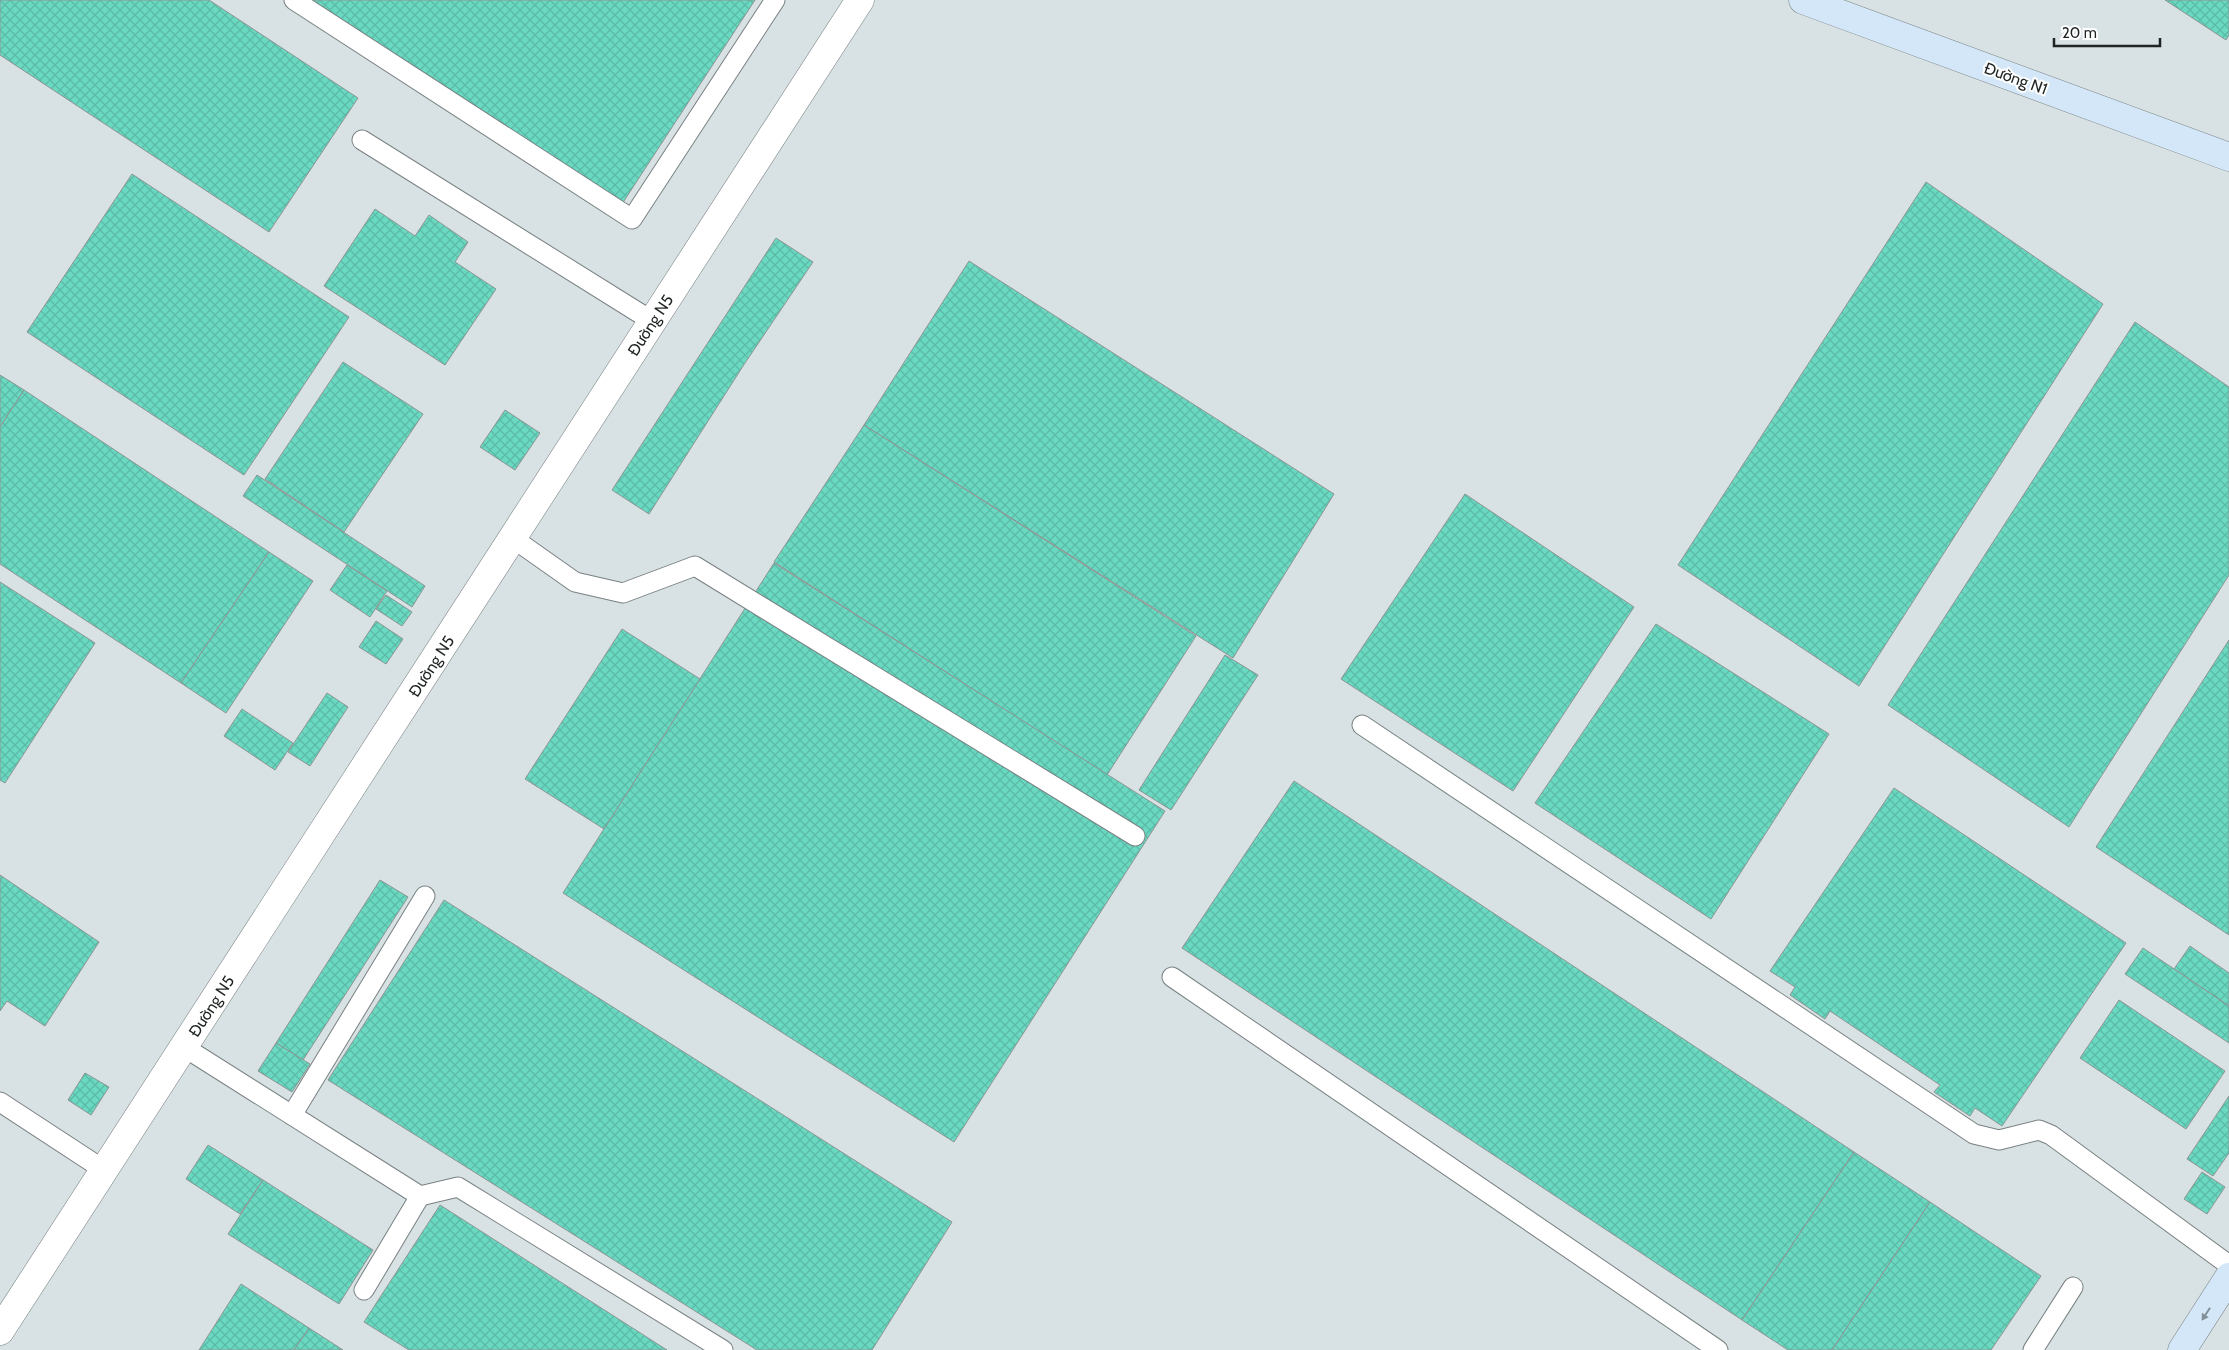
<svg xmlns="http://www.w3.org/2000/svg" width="2229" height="1350" viewBox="0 0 2229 1350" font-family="Cabin,sans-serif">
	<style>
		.building { fill: url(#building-cross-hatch); stroke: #8d9593 }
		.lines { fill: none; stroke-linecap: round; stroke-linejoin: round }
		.lane-casing { stroke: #798182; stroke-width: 21 }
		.street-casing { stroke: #798182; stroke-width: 29 }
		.secondary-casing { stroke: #798182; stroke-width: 29 }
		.lane { stroke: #fff; stroke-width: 19 }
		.street { stroke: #fff; stroke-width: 28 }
		.secondary { stroke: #d3e7f8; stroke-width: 28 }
		.oneway { fill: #828f98 }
		.labels { text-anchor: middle; stroke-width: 4; stroke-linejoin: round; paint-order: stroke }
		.street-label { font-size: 16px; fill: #1f2323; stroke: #fff }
	</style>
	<defs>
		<pattern id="building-cross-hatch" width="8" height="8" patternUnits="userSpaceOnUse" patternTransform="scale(1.25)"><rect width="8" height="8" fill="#6ad9c2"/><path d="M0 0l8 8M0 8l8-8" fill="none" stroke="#5bbaa6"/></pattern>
	</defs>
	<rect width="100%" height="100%" fill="#d8e1e3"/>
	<g class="building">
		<path d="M 0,0 L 209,0 L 358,98 L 269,232 L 0,55 Z"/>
		<path d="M 309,0 L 755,0 L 622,204 Z"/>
		<path d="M 2165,0 L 2229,0 L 2229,35 L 2226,40 Z"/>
		<path d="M 132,174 L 349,317 L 244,475 L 27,332 Z"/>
		<path d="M 1926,182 L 2103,304 L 1859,686 L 1678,565 Z"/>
		<path d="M 375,209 L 415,236 L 429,215 L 468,242 L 455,262 L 496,289 L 445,365 L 324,286 Z"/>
		<path d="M 776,238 L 813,262 L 743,366 L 649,514 L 612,490 Z"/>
		<path d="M 969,261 L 1334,494 L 1233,658 L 864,425 Z"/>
		<path d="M 2135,322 L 2229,387 L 2229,575 L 2069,827 L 1888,705 Z"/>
		<path d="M 343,362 L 423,414 L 344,532 L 265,479 Z"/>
		<path d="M 0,375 L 24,390 L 0,427 Z"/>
		<path d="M 24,390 L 269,552 L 181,683 L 0,564 L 0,427 Z"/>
		<path d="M 505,410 L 540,433 L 515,470 L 480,447 Z"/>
		<path d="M 864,425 L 1196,636 L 1107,775 L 774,562 Z"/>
		<path d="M 257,475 L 425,586 L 412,607 L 243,496 Z"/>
		<path d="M 1465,494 L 1634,607 L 1513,791 L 1341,679 Z"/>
		<path d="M 269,552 L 313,581 L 226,713 L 181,683 Z"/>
		<path d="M 774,563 L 1165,811 L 954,1142 L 563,893 Z"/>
		<path d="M 347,565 L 387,591 L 370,617 L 330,590 Z"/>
		<path d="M 0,582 L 95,643 L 5,783 L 0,780 Z"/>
		<path d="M 386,595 L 412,612 L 402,626 L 376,609 Z"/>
		<path d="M 376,621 L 403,639 L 386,664 L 359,647 Z"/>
		<path d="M 1656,624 L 1829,734 L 1711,919 L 1535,803 Z"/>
		<path d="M 622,629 L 700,679 L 604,829 L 525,779 Z"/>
		<path d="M 2229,640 L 2229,935 L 2096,847 Z"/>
		<path d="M 1225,655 L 1258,675 L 1171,810 L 1139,790 Z"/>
		<path d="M 327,693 L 348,707 L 310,766 L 288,752 Z"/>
		<path d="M 242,709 L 293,743 L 275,770 L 224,736 Z"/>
		<path d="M 1294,781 L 1854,1152 L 1742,1320 L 1182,948 Z"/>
		<path d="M 1894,788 L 2126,943 L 2002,1126 L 1975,1108 L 1970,1116 L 1934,1092 L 1940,1085 L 1830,1011 L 1825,1019 L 1790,995 L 1795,987 L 1770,971 Z"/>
		<path d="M 0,875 L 99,942 L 45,1026 L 7,1001 L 0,1011 Z"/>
		<path d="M 380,880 L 408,897 L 303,1060 L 276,1043 Z"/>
		<path d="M 444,900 L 952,1222 L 872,1350 L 757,1350 L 328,1080 Z"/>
		<path d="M 2190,946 L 2229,973 L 2229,1006 L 2174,969 Z"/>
		<path d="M 2143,948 L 2229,1006 L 2229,1043 L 2125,974 Z"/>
		<path d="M 2119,1000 L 2225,1071 L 2186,1129 L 2080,1058 Z"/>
		<path d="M 276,1043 L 310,1064 L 292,1092 L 258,1071 Z"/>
		<path d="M 85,1073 L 109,1087 L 91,1115 L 68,1100 Z"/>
		<path d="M 2229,1096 L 2229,1153 L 2213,1176 L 2187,1159 Z"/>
		<path d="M 208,1145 L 263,1180 L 240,1214 L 186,1179 Z"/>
		<path d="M 1854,1152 L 1930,1202 L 1832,1350 L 1788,1350 L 1742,1320 Z"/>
		<path d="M 2202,1172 L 2225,1187 L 2207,1214 L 2184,1199 Z"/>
		<path d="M 263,1180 L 373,1250 L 339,1304 L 228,1234 Z"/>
		<path d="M 1930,1202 L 2041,1276 L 1991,1350 L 1832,1350 Z"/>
		<path d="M 440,1205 L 667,1350 L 409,1350 L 364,1322 Z"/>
		<path d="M 241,1284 L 309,1328 L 294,1350 L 199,1350 Z"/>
		<path d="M 309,1328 L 343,1350 L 294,1350 Z"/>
	</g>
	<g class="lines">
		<defs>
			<g id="lane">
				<path d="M 294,0 L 632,219 L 775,0"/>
				<path d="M 362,140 L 652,321"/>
				<path d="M 514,539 L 575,582 L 623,593 L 695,566 L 1135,836"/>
				<path d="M 1362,725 L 1974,1134 L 1999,1140 L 2039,1130 L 2051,1135 L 2229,1265"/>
				<path d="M 1172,977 L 1718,1350"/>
				<path d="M 184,1047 L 420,1196 L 458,1187 L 723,1350"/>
				<path d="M 0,1102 L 104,1170"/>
				<path d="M 292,1115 L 425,896"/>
				<path d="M 364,1290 L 420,1196"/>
				<path d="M 2033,1350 L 2073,1287"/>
			</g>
			<path id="street" d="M 0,1331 L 860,0"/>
			<g id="secondary">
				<path d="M 1803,0 L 2229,157"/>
				<path d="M 2182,1350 L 2229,1277"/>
			</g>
		</defs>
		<use href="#lane" class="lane-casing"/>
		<use href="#street" class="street-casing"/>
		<use href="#secondary" class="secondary-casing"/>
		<use href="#lane" class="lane"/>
		<use href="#street" class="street"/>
		<use href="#secondary" class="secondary"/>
	</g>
	<defs><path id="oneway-solid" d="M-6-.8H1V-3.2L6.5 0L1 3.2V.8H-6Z" transform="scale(1.25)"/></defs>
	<use class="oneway" href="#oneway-solid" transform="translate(2206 1314) rotate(123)"/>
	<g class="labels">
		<g class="street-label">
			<text transform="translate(2016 78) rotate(20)" y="6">Đường N1</text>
			<text transform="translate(650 325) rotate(-57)" y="6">Đường N5</text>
			<text transform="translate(431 666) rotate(-57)" y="6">Đường N5</text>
			<text transform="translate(211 1006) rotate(-57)" y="6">Đường N5</text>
		</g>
	</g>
	<path d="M2054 38v8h106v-8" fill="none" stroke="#1f2323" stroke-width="2.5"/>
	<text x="2062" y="38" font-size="15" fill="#1f2323" stroke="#ffffff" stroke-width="4" paint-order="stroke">20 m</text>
</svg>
